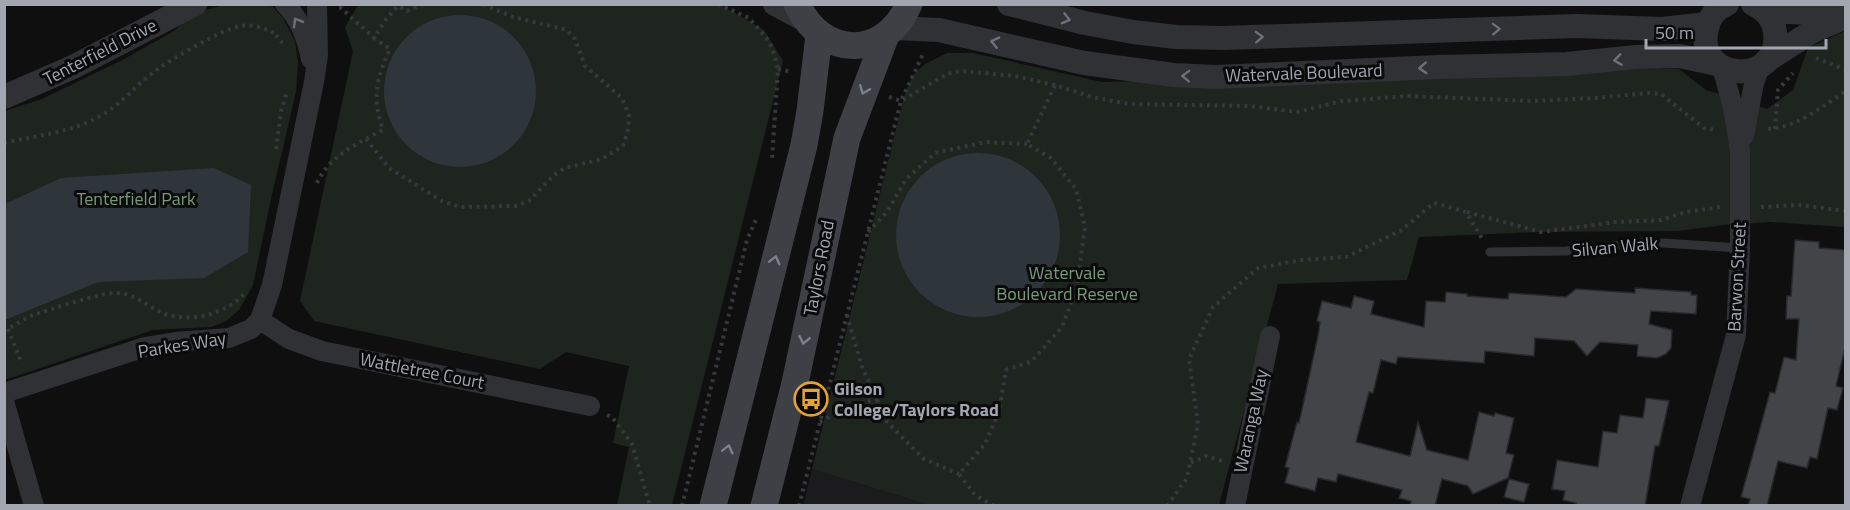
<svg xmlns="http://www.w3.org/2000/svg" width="1850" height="510" viewBox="0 0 1850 510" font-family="'Titillium Web',sans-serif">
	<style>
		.built { fill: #1b1b1d }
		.green { fill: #1e241e }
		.water { fill: #2e363c }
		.building { fill: #434448; stroke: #29292c; stroke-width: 1.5 }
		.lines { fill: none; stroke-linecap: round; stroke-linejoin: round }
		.path { stroke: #36383c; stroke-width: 4; stroke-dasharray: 3 4.5; stroke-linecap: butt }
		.service { stroke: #303135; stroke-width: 9 }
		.minor { stroke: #303135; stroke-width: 20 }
		.tertiary { stroke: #303135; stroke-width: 24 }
		.secondary { stroke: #3e4045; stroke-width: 27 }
		.oneway { stroke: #6e7179 }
		.oneway2 { stroke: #7e828b }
		.labels { text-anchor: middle; stroke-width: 6; stroke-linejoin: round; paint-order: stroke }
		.street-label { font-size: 18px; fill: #a1a6b0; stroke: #0a0a0b }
		.park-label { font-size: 18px; fill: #799a7a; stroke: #0a0a0b }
		.poi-label { font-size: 18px; font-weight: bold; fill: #a1a6b0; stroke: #0a0a0b; text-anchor: start }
	</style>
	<rect width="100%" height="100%" fill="#0f0f10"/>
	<path class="built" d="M 812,469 L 929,505 L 803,505 Z"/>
	<g class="green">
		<path d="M 224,5 L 267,5 L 273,7 L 283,18 L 295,41 L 298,63 L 296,92 L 271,199 L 253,285 L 239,310 L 226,321 L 211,327 L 153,330 L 5,380 L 4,111 L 42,99 L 124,59 L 174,31 L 192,14 Z"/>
		<path d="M 358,5 L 721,5 L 764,30 L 783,61 L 672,505 L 617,505 L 629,447 L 613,443 L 629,366 L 566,352 L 540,369 L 314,321 L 300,301 L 353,51 L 345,27 Z"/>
		<path d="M 1845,31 L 1845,227 L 1769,222 L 1724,225 L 1678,231 L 1541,232 L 1419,237 L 1407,280 L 1278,284 L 1219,505 L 929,505 L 812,469 L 904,97 L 912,76 L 925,64 L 947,53 L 973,53 L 1102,82 L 1623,68 L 1679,69 L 1706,90 L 1767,109 L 1793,90 L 1808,48 Z"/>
	</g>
	<g class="water">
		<circle cx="460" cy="91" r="76"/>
		<circle cx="978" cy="235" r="82"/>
		<path d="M 214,168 L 251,185 L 248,252 L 204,278 L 98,282 L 5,320 L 5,204 L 61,178 Z"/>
	</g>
	<g class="building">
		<path d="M 1795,240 L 1819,242 L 1819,248 L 1845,250 L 1845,348 L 1836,386 L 1843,388 L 1837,410 L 1828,408 L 1817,459 L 1810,457 L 1807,468 L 1778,461 L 1767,506 L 1748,506 L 1750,499 L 1741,497 L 1770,392 L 1775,393 L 1784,357 L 1796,360 L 1799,319 L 1786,319 L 1787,296 L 1791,296 Z"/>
		<path d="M 1635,288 L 1691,292 L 1691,295 L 1697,295 L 1696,314 L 1651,311 L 1649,324 L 1672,330 L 1671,348 L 1666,354 L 1657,358 L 1637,356 L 1638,345 L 1600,342 L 1587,356 L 1574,341 L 1535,338 L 1534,356 L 1485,351 L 1484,363 L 1398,357 L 1396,364 L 1381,360 L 1373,393 L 1369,392 L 1356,442 L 1410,456 L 1418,422 L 1427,450 L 1468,460 L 1479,412 L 1494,416 L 1495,413 L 1514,418 L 1506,453 L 1514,455 L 1508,478 L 1473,494 L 1468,486 L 1442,479 L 1435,506 L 1410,506 L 1411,501 L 1399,498 L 1402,490 L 1338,474 L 1336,482 L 1318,478 L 1315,491 L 1285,483 L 1289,468 L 1285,467 L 1297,422 L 1299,423 L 1318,336 L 1320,322 L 1317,321 L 1322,301 L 1351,308 L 1354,296 L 1374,301 L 1371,314 L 1424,327 L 1426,301 L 1445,302 L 1446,292 L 1467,294 L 1467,296 L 1508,299 L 1509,293 L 1566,297 L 1576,289 L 1635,293 Z"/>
		<path d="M 1646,398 L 1669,401 L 1659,446 L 1655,446 L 1645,506 L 1576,506 L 1576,503 L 1563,500 L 1565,491 L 1552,489 L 1557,460 L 1598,467 L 1603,431 L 1617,433 L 1620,415 L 1643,418 Z"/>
		<path d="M 1509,479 L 1529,484 L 1524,502 L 1504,497 Z"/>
	</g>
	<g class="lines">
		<g class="path">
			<path d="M 718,4 L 749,18 L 769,41 L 774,54 L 778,69 L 772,160"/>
			<path d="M 339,8 L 341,8 L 374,38"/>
			<path d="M 276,35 L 283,44"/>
			<path d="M 1816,58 L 1846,70"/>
			<path d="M 778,69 L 792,72"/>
			<path d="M 889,97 L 901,101 L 947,74 L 961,71 L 1015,76 L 1055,85 L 1092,97 L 1129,104 L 1250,106 L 1297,112 L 1342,101 L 1408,96 L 1533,101 L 1594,98 L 1649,93 L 1661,94 L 1704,128 L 1716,130"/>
			<path d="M 1768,129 C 1796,128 1823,106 1846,91"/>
			<path d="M 1775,129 L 1778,90 L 1793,73"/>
			<path d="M 366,139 L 389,168 L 442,201 L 460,207 L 516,206 L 529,201 L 554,175 L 565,168 L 602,159 L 623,146 L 628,130 L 629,116 L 622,98 L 585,66 L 575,39 L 567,30 L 513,17 L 482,4"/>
			<path d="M 4,143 C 38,135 71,133 102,115 C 121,104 134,88 151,74 C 168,61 220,30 240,26 C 254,24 264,28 276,34"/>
			<path d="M 276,149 L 281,111 L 287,92"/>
			<path d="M 317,183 C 329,156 358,143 383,130 C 372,98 376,79 390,49 L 374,38 L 387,18 L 398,6 L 407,11 L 423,4"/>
			<path d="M 1761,207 L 1798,205 L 1846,211"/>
			<path d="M 1467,212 L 1541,232 L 1616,222 L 1661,220 L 1686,212 L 1721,207"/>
			<path d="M 868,232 L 887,212 L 906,179 L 935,153 L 985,142 L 1027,144"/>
			<path d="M 847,315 L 862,367 L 887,422 L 924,459 L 959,474"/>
			<path d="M 8,329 L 22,364"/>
			<path d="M 4,331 C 14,326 23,319 33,315 C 47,310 107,291 118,293 C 136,294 149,308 165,314 C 192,323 226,314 245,293"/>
			<path d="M 607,415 L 612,417 L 632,444 L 650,506"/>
			<path d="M 820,422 L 846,407 L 877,399"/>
			<path d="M 1191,463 L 1206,456 L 1223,461"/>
			<path d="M 682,506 L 747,240 L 757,217"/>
			<path d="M 799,506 L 894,128 L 901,101 L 923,54"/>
			<path d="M 994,506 L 975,495 L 959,474 L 985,444 L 999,411 L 1006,370 L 1032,361 L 1062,327 L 1077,287 L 1085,227 L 1076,189 L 1051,158 L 1027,144 L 1055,85"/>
			<path d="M 1167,506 L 1187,478 L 1198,424 L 1189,359 L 1213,307 L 1258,268 L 1302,260 L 1346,257 L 1400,231 L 1434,203 L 1466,212 L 1483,240"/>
		</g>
		<path class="service" d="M 1490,252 L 1566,251 L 1647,242 L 1740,248"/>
		<g class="minor">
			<path d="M 285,4 C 299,18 307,39 311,59"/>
			<path d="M 1744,136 L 1754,83 L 1760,66"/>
			<path d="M 260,320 L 289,339 L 322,351 L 590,406"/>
			<path d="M 4,393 L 145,347 L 175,342 L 229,338 L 251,329 L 260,320 L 272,285 L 314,82 L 318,55 L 317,4"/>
			<path d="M 4,401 L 34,506"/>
			<path d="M 1235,506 L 1270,336"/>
			<path d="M 1690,506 L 1736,335 L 1740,248 L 1740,151 L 1733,108 L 1722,67"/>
		</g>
		<g class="tertiary">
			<path d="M 775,4 L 803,19"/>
			<path d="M 1009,4 L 1085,23 L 1133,32 L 1176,37 L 1224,38 L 1577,26 L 1662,29 L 1707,24"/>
			<path d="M 1727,4 C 1717,8 1709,17 1707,28 C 1693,82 1782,88 1775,32 C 1774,20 1765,9 1753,4"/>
			<path d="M 1765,11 L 1810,13 L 1846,10"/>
			<path d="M 895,28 L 939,30 L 1084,63 L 1174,75 L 1216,77 L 1438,67 L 1567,64 L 1636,57 L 1680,56 L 1717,64"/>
			<path d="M 1766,61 L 1813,31 L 1846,17"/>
			<path d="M 4,97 L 73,67 L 195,4"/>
		</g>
		<g class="secondary">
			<path d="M 797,4 C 822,59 885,60 909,4"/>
			<path d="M 713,506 L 804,145 L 810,111 L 819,35"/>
			<path d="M 764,506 L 795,383 L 847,138 L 886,35"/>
		</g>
	</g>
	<defs><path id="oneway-chevron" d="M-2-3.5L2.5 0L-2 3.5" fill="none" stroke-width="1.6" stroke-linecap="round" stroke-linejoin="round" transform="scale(1.5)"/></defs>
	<g class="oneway">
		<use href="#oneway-chevron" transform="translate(1066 19) rotate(14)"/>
		<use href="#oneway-chevron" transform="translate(297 22) rotate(-120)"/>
		<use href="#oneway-chevron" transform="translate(1496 29) rotate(-2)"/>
		<use href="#oneway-chevron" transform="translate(1259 37) rotate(-2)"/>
		<use href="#oneway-chevron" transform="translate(995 42) rotate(-167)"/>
		<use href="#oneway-chevron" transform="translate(1618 60) rotate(172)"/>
		<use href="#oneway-chevron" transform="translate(1423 68) rotate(177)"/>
		<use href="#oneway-chevron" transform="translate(1186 76) rotate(-178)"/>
	</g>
	<g class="oneway2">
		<use href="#oneway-chevron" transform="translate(864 90) rotate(112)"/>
		<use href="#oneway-chevron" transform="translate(775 260) rotate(-76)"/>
		<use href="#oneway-chevron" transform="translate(804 340) rotate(102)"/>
		<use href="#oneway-chevron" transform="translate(728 449) rotate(-76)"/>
	</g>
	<defs>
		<symbol id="bus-ring" viewBox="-11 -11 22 22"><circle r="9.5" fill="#0a0a0b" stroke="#e3a333" stroke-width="1.5"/><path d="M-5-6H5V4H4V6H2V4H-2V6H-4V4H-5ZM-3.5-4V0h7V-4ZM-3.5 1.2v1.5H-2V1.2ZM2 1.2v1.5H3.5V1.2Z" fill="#e3a333"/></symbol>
	</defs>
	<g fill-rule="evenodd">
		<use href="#bus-ring" x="792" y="380" width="38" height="38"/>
	</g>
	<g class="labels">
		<g class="street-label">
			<text transform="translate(100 52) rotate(-27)" y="6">Tenterfield Drive</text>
			<text transform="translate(1304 73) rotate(-2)" y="6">Watervale Boulevard</text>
			<text transform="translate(1615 247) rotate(-5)" y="6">Silvan Walk</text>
			<text transform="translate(819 268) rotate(-79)" y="6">Taylors Road</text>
			<text transform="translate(1737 277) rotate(-87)" y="6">Barwon Street</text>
			<text transform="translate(182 345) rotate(-9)" y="6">Parkes Way</text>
			<text transform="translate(422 371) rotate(11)" y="6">Wattletree Court</text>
			<text transform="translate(1251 421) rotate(-78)" y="6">Waranga Way</text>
		</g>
		<g class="park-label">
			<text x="136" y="205">Tenterfield Park</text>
			<text x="1067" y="279">Watervale<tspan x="1067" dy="21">Boulevard Reserve</tspan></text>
		</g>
		<g class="poi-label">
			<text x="834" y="395">Gilson<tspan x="834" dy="21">College/Taylors Road</tspan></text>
		</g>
	</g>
	<rect width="1850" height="510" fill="none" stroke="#a1a6b0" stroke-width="12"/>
	<path d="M1646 39v9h180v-9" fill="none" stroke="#a1a6b0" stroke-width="3"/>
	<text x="1655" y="39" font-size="18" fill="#a1a6b0" stroke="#0a0a0b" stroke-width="4.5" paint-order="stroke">50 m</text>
</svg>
